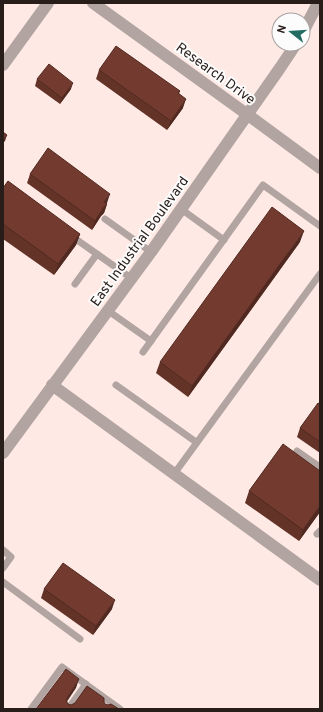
<svg xmlns="http://www.w3.org/2000/svg" width="323" height="712" viewBox="0 0 323 712" font-family="Overpass,sans-serif">
	<style>
		.lines { fill: none; stroke-linecap: round; stroke-linejoin: round }
		.service { stroke: #b2a4a1; stroke-width: 7 }
		.minor { stroke: #b2a4a1; stroke-width: 12 }
		.tertiary { stroke: #b2a4a1; stroke-width: 12 }
		.wall { fill: #633328 }
		.shaded-wall { fill: #502921 }
		.building { fill: #733b2f; stroke: #502921 }
		.labels { text-anchor: middle; stroke-width: 4; stroke-linejoin: round; paint-order: stroke }
		.street-label { font-size: 14px; fill: #291d1a; stroke: #fcfcfc }
	</style>
	<rect width="100%" height="100%" fill="#fee9e4"/>
	<g class="lines">
		<g class="service">
			<path d="M 181,209 L 224,240"/>
			<path d="M 105,219 L 151,252"/>
			<path d="M 70,235 L 131,278"/>
			<path d="M 75,284 L 97,254"/>
			<path d="M 107,310 L 151,341"/>
			<path d="M 143,352 L 263,185 L 320,226"/>
			<path d="M 116,385 L 196,442"/>
			<path d="M 297,451 L 320,467"/>
			<path d="M 174,474 L 320,274"/>
			<path d="M 317,534 L 320,531"/>
			<path d="M 3,550 L 11,557 L 3,568"/>
			<path d="M 3,582 L 80,639"/>
			<path d="M 31,709 L 62,667 L 120,709"/>
			<path d="M 68,709 L 86,684"/>
		</g>
		<g class="minor">
			<path d="M 93,3 L 248,115 L 320,168"/>
			<path d="M 3,65 L 48,3"/>
			<path d="M 52,385 L 320,580"/>
		</g>
		<g class="tertiary">
			<path d="M 303,32 L 318,3"/>
			<path d="M 3,453 L 151,252 L 280,68 L 296,44"/>
		</g>
	</g>
	<g class="wall">
		<path d="M 99,70 L 180,91 L 179,94 L 183,108 L 167,130 L 96,79 Z"/>
		<path d="M 37,79 L 71,89 L 60,104 L 35,86 Z"/>
		<path d="M 30,174 L 107,203 L 106,204 L 107,204 L 104,213 L 101,216 L 92,230 L 27,183 Z"/>
		<path d="M 3,188 L 80,234 L 76,245 L 54,275 L 3,239 Z"/>
		<path d="M 300,242 L 188,397 L 156,373 L 160,362 Z"/>
		<path d="M 320,404 L 320,453 L 297,437 L 300,428 Z"/>
		<path d="M 320,471 L 320,512 L 299,541 L 245,503 L 249,491 Z"/>
		<path d="M 44,589 L 112,609 L 93,635 L 41,598 Z"/>
	</g>
	<g class="shaded-wall">
		<path d="M 73,83 L 71,89 L 60,104 L 62,98 Z"/>
		<path d="M 186,99 L 183,108 L 167,130 L 171,121 Z"/>
		<path d="M 7,135 L 5,141 L 3,143 L 3,140 Z"/>
		<path d="M 110,194 L 107,203 L 101,211 L 104,202 Z"/>
		<path d="M 107,204 L 104,213 L 101,216 L 92,230 L 95,221 L 104,207 Z"/>
		<path d="M 304,231 L 300,242 L 188,397 L 192,386 Z"/>
		<path d="M 80,234 L 76,245 L 54,275 L 58,264 Z"/>
		<path d="M 320,506 L 320,512 L 299,541 L 303,530 Z"/>
		<path d="M 115,600 L 112,609 L 93,635 L 96,626 Z"/>
		<path d="M 79,679 L 76,688 L 64,706 L 67,698 Z"/>
	</g>
	<g class="building">
		<path d="M 116,46 L 180,91 L 178,93 L 186,99 L 171,121 L 99,70 Z"/>
		<path d="M 49,64 L 73,83 L 62,98 L 37,79 Z"/>
		<path d="M 3,132 L 7,135 L 3,140 Z"/>
		<path d="M 48,148 L 110,194 L 104,202 L 107,204 L 104,207 L 95,221 L 30,174 Z"/>
		<path d="M 8,181 L 80,234 L 58,264 L 3,224 L 3,188 Z"/>
		<path d="M 272,207 L 304,231 L 192,386 L 160,362 Z"/>
		<path d="M 318,403 L 320,404 L 320,442 L 300,428 Z"/>
		<path d="M 283,444 L 320,471 L 320,506 L 303,530 L 249,491 Z"/>
		<path d="M 63,563 L 115,600 L 96,626 L 44,589 Z"/>
		<path d="M 66,669 L 79,679 L 67,698 L 66,700 L 68,704 L 71,705 L 75,703 L 87,686 L 104,698 L 104,702 L 105,704 L 108,705 L 111,704 L 119,709 L 36,709 Z"/>
	</g>
	<g class="labels">
		<g class="street-label">
			<text transform="translate(216 73) rotate(36)" y="5">Research Drive</text>
			<text transform="translate(139 241) rotate(-54)" y="5">East Industrial Boulevard</text>
		</g>
	</g>
	<rect width="323" height="712" fill="none" stroke="#291d1a" stroke-width="8"/>
	<g transform="translate(291 32) rotate(287)"><circle r="19" fill="#fcfcfc" stroke="#a8a3a2"/>
	<path d="M0-3L7 15L0 10L-7 15Z" fill="#246c63"/>
	<text y="-6" font-size="11" font-weight="bold" text-anchor="middle" fill="#291d1a">N</text>
	</g>
</svg>
